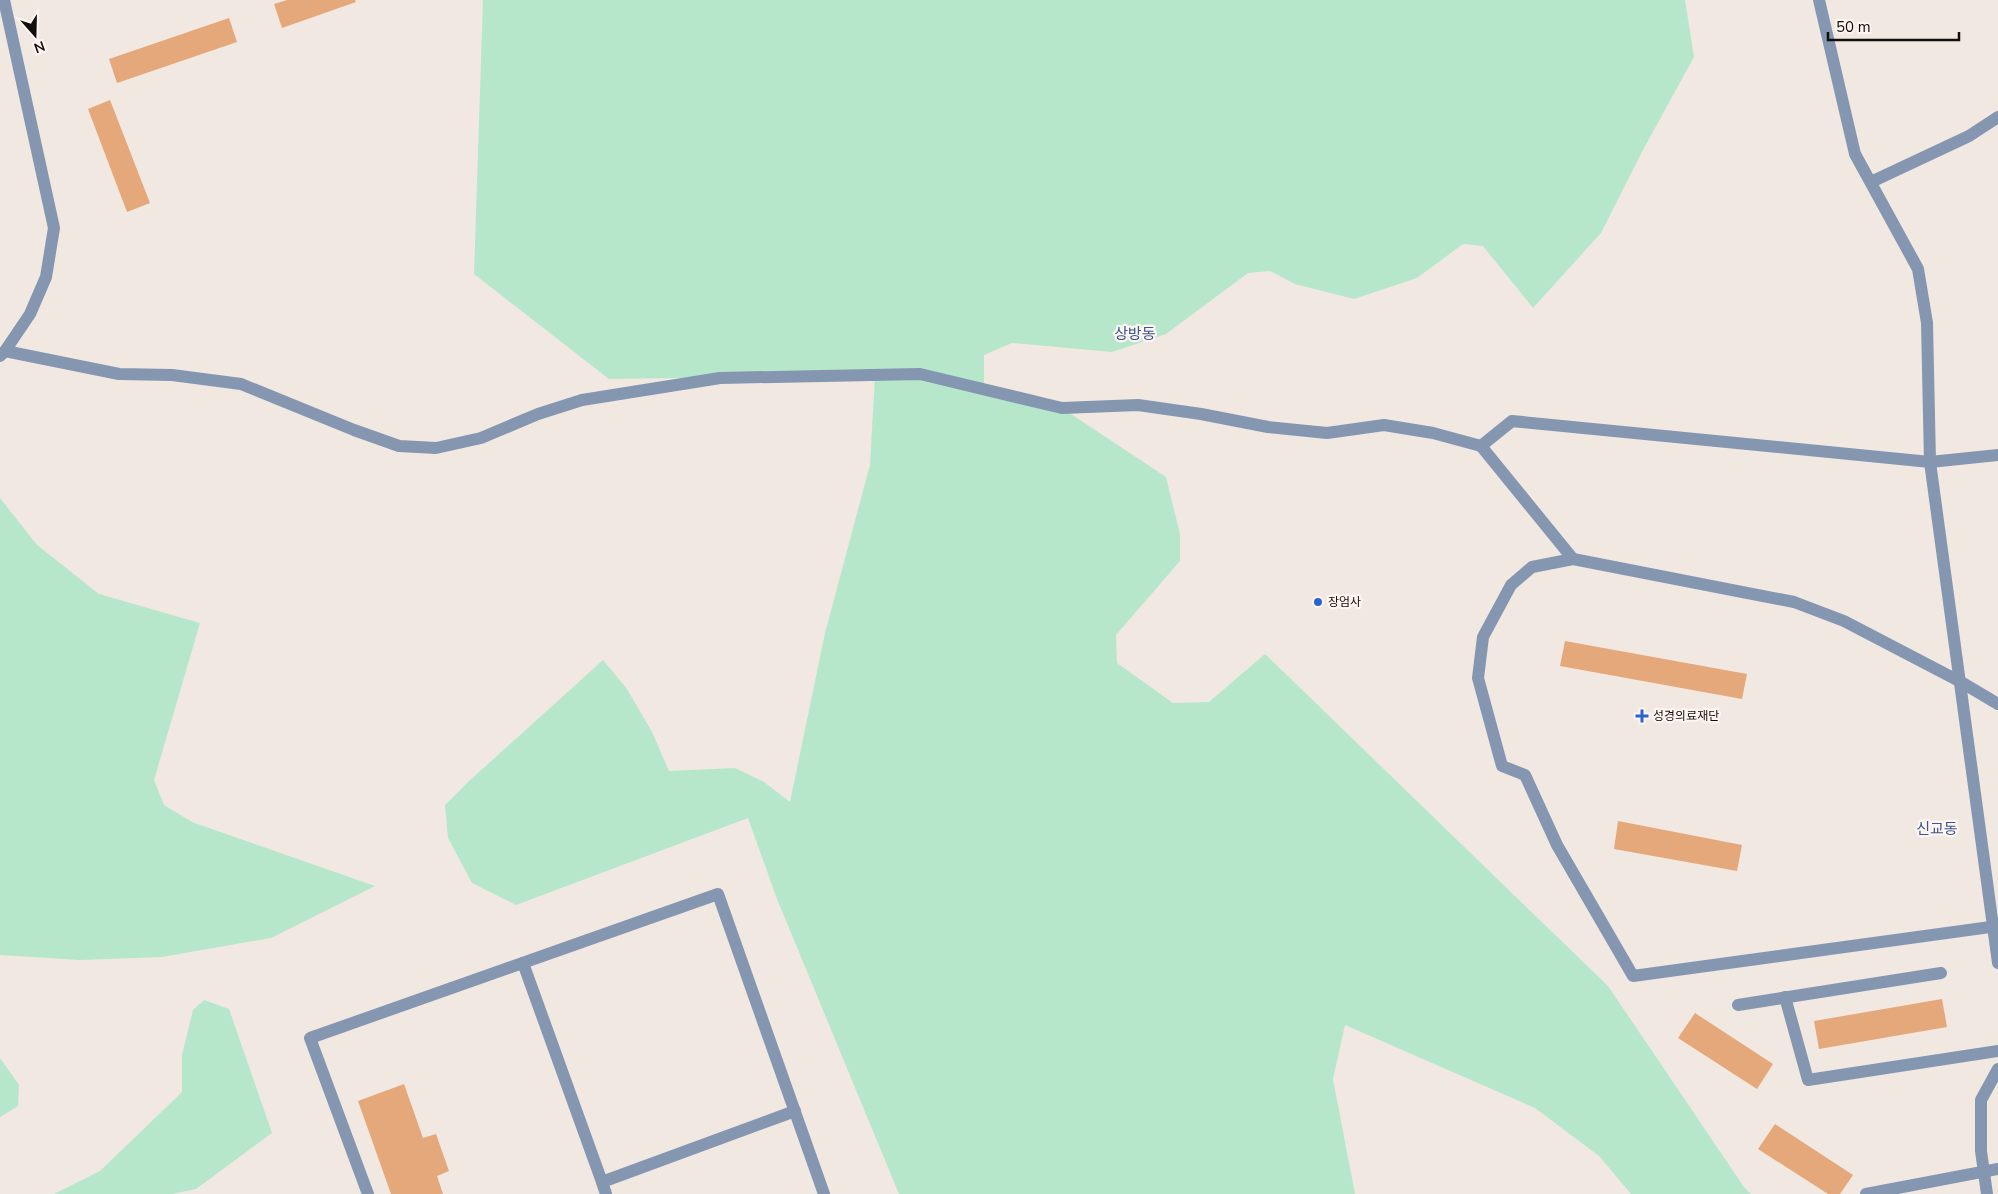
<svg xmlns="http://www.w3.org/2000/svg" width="1998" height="1194" viewBox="0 0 1998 1194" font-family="'Nunito Sans','Noto Sans KR',sans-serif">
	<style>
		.green { fill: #b6e7ca }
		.building { fill: #e5a87a }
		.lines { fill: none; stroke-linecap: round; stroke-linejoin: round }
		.minor { stroke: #8596b0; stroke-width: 12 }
		.poi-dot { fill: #2b63d1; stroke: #fef5f0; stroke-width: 2 }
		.labels { text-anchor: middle; stroke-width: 4.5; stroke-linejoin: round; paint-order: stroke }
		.poi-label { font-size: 12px; fill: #110e0c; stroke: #fef5f0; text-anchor: start }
		.quarter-label { font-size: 15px; fill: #38568f; stroke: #fef5f0 }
	</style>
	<rect width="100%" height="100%" fill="#f1e8e2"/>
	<g class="green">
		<path d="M 483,0 L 1685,0 L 1694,57 L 1643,150 L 1601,233 L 1533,308 L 1483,246 L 1463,244 L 1417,278 L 1354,299 L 1295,284 L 1270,271 L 1248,273 L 1166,334 L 1112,352 L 1012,343 L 984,355 L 984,389 L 1062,408 L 1166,477 L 1180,534 L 1180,561 L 1116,635 L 1117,663 L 1173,703 L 1209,702 L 1265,654 L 1608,986 L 1744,1187 L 1751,1194 L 1631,1194 L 1599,1156 L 1535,1108 L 1345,1025 L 1333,1079 L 1355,1194 L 899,1194 L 777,899 L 748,818 L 516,905 L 472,883 L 448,838 L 445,805 L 467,783 L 603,660 L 627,689 L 652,732 L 669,771 L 735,768 L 764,782 L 790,802 L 825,633 L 870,465 L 875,375 L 609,379 L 474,274 Z"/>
		<path d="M 0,498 L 37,545 L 99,594 L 200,623 L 154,780 L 164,805 L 192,822 L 375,886 L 271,938 L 162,957 L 80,960 L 0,955 Z"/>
		<path d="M 204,1000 L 229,1009 L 272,1133 L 196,1189 L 172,1194 L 54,1194 L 100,1171 L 182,1092 L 182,1055 L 193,1010 Z"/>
		<path d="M 0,1058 L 19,1085 L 18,1106 L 0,1117 Z"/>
	</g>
	<g class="building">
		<path d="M 287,0 L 355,0 L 356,2 L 282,28 L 274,4 Z"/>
		<path d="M 229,18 L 237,42 L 117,83 L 109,59 Z"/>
		<path d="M 110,100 L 150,203 L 127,212 L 88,109 Z"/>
		<path d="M 1565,641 L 1747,674 L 1742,699 L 1560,666 Z"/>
		<path d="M 1618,821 L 1742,845 L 1737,871 L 1614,849 Z"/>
		<path d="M 1942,999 L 1947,1027 L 1819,1049 L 1814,1021 Z"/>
		<path d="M 1695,1013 L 1773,1064 L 1757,1089 L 1678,1038 Z"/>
		<path d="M 404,1084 L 423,1138 L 436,1134 L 449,1171 L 437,1176 L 443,1194 L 391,1194 L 358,1101 Z"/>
		<path d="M 1775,1124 L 1853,1175 L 1840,1194 L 1828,1194 L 1758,1149 Z"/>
	</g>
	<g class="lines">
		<g class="minor">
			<path d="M 1819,0 L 1855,154 L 1918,269 L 1927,323 L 1930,462 L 1998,963"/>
			<path d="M 1871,182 L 1969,136 L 1998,117"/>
			<path d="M 5,351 L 119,374 L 172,375 L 241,384 L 354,430 L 399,446 L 436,448 L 481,438 L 538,414 L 582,400 L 720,378 L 920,374 L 1062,408 L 1138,405 L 1201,414 L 1268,427 L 1327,433 L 1384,425 L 1433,433 L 1481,446"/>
			<path d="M 0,356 L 5,351 L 30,314 L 46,277 L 54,228 L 4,0"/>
			<path d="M 1573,559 L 1481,446 L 1512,421 L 1930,462 L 1998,455"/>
			<path d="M 1998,704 L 1961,682 L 1844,621 L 1794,602 L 1573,559 L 1532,567 L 1511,585 L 1483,637 L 1478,678 L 1502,766 L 1525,775 L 1557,845 L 1633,976 L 1998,926"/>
			<path d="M 523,963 L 602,1182"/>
			<path d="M 1785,997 L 1808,1080 L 1998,1051"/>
			<path d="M 1738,1005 L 1941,973"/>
			<path d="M 368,1194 L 310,1038 L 718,894 L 824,1194"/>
			<path d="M 606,1194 L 602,1182 L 795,1111"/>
			<path d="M 1866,1194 L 1998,1169"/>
			<path d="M 1987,1194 L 1981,1151 L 1981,1100 L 1998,1069"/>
		</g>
	</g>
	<g class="poi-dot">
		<circle cx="1318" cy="602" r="5"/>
		<path d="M1639.5 708.5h5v5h5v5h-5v5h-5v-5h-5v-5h5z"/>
	</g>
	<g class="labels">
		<g class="poi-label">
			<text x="1328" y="606">장엄사</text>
			<text x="1653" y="720">성경의료재단</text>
		</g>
		<g class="quarter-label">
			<text x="1135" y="339">상방동</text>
			<text x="1937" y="834">신교동</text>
		</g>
	</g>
	<g transform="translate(35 35) rotate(160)" stroke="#fef5f0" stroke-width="4" paint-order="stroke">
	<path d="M0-4L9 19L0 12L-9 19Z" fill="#110e0c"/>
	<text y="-8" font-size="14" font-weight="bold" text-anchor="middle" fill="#110e0c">N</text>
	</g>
	<path d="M1828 32v8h131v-8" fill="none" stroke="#110e0c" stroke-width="2.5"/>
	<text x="1836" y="32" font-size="15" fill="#110e0c" stroke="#fef5f0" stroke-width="4" paint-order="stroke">50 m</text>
</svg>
